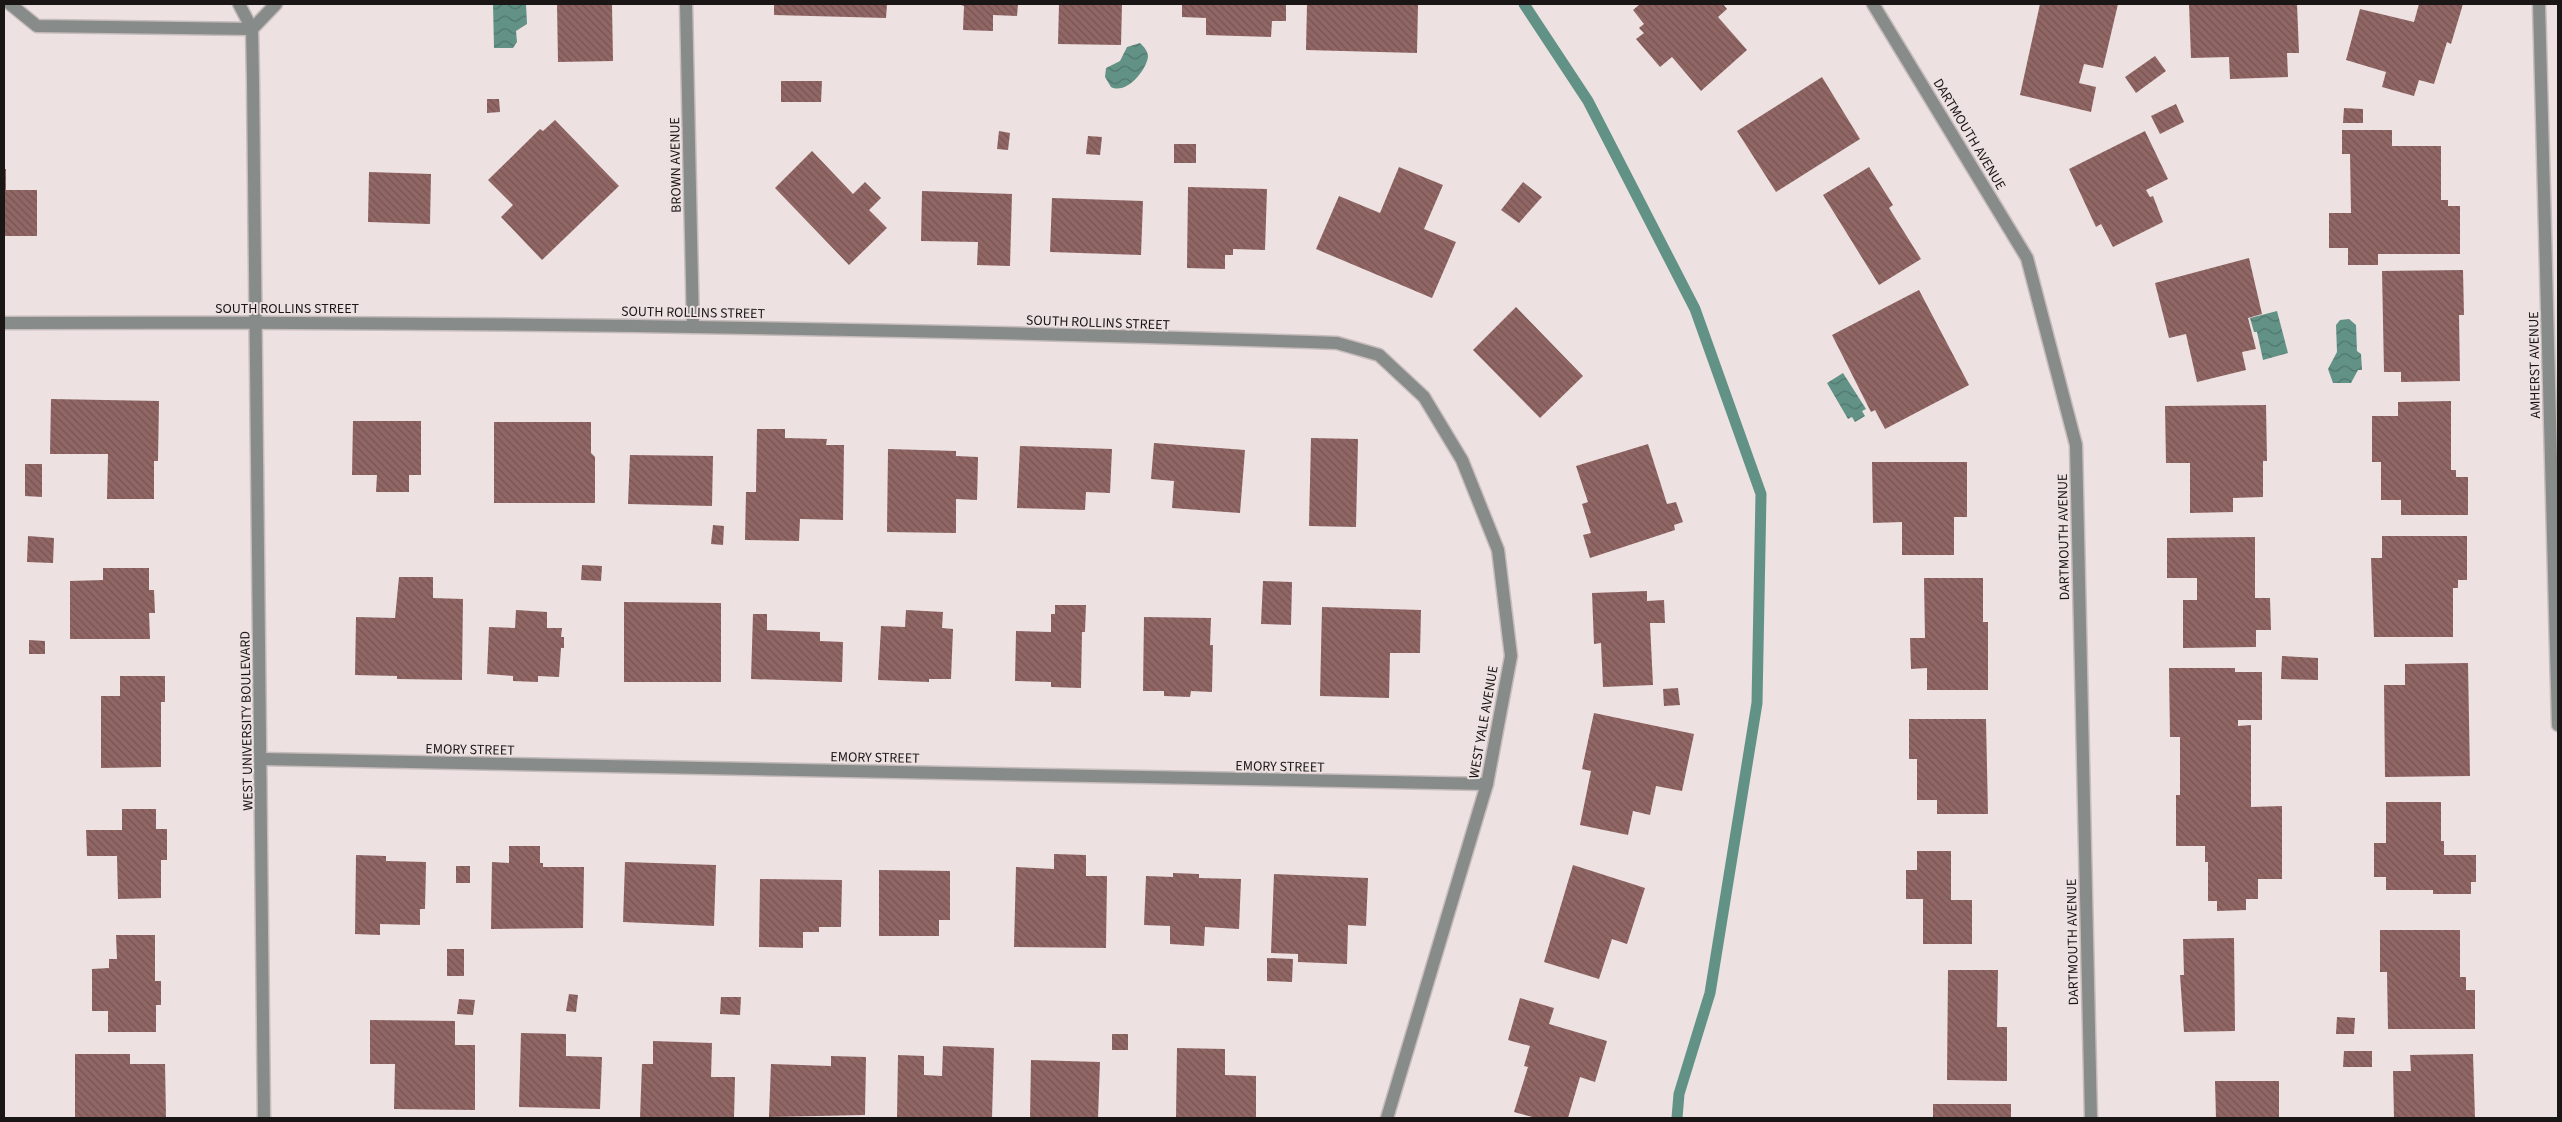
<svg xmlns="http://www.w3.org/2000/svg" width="2562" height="1122" viewBox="0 0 2562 1122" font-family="'Source Sans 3',sans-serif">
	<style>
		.water { fill: url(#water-waves) }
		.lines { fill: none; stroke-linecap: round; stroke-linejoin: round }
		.stream { stroke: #629286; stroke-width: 11 }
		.building { fill: url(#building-back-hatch) }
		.minor-casing { stroke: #c7bcbc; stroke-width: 15 }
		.minor { stroke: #878c8b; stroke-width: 12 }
		.labels { text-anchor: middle; stroke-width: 4; stroke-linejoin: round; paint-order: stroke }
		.street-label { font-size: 14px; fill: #1a1616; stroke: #ede1e1 }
	</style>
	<defs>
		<pattern id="water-waves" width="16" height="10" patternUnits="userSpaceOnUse" patternTransform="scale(1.25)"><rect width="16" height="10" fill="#629286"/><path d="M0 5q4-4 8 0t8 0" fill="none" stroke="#50766d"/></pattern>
		<pattern id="building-back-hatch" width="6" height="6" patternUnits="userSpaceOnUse" patternTransform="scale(1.25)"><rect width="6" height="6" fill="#916765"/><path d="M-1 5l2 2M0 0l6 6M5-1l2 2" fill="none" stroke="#765452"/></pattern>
	</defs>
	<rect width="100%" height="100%" fill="#ede1e1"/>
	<g class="water">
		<path d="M 493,4 L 526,4 L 527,24 L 516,31 L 517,42 L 513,48 L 494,48 Z"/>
		<path d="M 1140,43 C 1144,47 1148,51 1148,57 C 1146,71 1126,95 1111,87 L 1105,77 L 1106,68 L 1120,61 L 1127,47 Z"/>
		<path d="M 2277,311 L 2288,353 L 2263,360 L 2257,332 L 2254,332 L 2250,318 Z"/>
		<path d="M 2349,319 L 2356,325 L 2357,351 L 2361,354 L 2362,370 L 2358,370 L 2351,383 L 2333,383 L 2328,369 L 2337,352 L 2336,325 L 2340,320 Z"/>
		<path d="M 1843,373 L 1866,409 L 1862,411 L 1865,416 L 1855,422 L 1852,417 L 1848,419 L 1827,383 Z"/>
	</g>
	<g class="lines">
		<path class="stream" d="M 1524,4 L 1588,101 L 1695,309 L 1761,494 L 1757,703 L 1710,993 L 1679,1094 L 1677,1118"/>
	</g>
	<g class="building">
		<path d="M 557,4 L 612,4 L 613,61 L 558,62 Z"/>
		<path d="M 774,4 L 887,4 L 886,18 L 774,15 Z"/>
		<path d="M 958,4 L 1018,4 L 1017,16 L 993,15 L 993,31 L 963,30 L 964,6 Z"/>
		<path d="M 1059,4 L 1122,4 L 1121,45 L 1058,44 Z"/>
		<path d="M 1182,4 L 1286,4 L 1286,21 L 1272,21 L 1271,37 L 1206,35 L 1206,18 L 1182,17 Z"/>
		<path d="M 1307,4 L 1418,4 L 1417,53 L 1306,50 Z"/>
		<path d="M 1640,4 L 1723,4 L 1727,9 L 1718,17 L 1747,50 L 1701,91 L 1672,57 L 1660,67 L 1636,39 L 1644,33 L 1639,28 L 1644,24 L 1633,10 Z"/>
		<path d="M 2040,4 L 2118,4 L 2103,68 L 2084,64 L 2079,83 L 2096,87 L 2091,112 L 2020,95 Z"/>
		<path d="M 2189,4 L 2297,4 L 2299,53 L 2287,53 L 2288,77 L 2230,79 L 2229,57 L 2191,58 Z"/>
		<path d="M 2419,4 L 2463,4 L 2451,44 L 2447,42 L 2434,84 L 2419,80 L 2414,96 L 2382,87 L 2386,72 L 2346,60 L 2360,9 L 2414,22 Z"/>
		<path d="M 2155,56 L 2166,71 L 2136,93 L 2125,77 Z"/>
		<path d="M 1822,77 L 1860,139 L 1776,192 L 1737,131 Z"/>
		<path d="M 781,81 L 822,81 L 821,102 L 781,102 Z"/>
		<path d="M 487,99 L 499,99 L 500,112 L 487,113 Z"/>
		<path d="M 2176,104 L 2184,122 L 2160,134 L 2151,116 Z"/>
		<path d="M 2344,108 L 2363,109 L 2363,123 L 2343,123 Z"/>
		<path d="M 555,120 L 619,186 L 542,260 L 501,217 L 513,205 L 488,180 L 540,129 L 543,131 Z"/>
		<path d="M 2342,130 L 2392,130 L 2392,146 L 2441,146 L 2441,200 L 2448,200 L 2448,206 L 2460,206 L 2460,254 L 2378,254 L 2378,265 L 2348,265 L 2348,248 L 2329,248 L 2329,213 L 2351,213 L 2350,154 L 2342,154 Z"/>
		<path d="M 999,131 L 1010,133 L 1008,150 L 997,149 Z"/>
		<path d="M 2145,131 L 2168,179 L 2146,190 L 2150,197 L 2153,196 L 2163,222 L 2113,247 L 2101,224 L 2096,227 L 2069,169 Z"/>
		<path d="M 1088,136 L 1102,137 L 1100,155 L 1086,154 Z"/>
		<rect x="1174" y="144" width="22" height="19"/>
		<path d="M 812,151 L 853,194 L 865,182 L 881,198 L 869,210 L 887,228 L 849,265 L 775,188 Z"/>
		<path d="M 1399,167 L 1443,185 L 1424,229 L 1456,242 L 1432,298 L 1316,249 L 1339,196 L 1380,213 Z"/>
		<path d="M 1869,167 L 1893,205 L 1889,208 L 1921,259 L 1879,285 L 1823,195 Z"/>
		<path d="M 4,169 L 6,169 L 6,190 L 37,190 L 37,236 L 4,236 Z"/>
		<path d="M 369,172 L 431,174 L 430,224 L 368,222 Z"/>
		<path d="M 1523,182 L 1542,197 L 1519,223 L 1501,210 Z"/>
		<path d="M 1188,187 L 1267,189 L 1265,250 L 1233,249 L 1233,255 L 1225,255 L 1225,269 L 1187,268 Z"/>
		<path d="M 922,191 L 1012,194 L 1010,266 L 977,265 L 978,242 L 921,241 Z"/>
		<path d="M 1052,198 L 1143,201 L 1141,255 L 1050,252 Z"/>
		<path d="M 2249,258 L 2262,314 L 2248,318 L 2256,349 L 2242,352 L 2246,370 L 2197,382 L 2186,334 L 2169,338 L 2155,283 Z"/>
		<path d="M 2463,270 L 2464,315 L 2459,315 L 2460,381 L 2401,382 L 2401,372 L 2384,372 L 2382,271 Z"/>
		<path d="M 1919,290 L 1969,385 L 1885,429 L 1875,410 L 1871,412 L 1832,335 Z"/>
		<path d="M 1516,307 L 1583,376 L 1540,418 L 1473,350 Z"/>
		<path d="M 51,399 L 159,401 L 158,461 L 154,461 L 154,499 L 107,499 L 108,454 L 50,454 Z"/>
		<path d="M 2451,401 L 2451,470 L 2456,470 L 2456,477 L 2468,477 L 2468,515 L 2401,515 L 2401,500 L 2381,500 L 2381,462 L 2372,462 L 2372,416 L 2398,416 L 2398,402 Z"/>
		<path d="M 2266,405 L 2267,461 L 2263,461 L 2263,497 L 2233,498 L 2233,512 L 2190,513 L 2190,463 L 2166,463 L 2165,406 Z"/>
		<path d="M 353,421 L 421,421 L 421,475 L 409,475 L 409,492 L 376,492 L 377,475 L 352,475 Z"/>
		<path d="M 494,422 L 591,422 L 591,453 L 595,457 L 595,503 L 494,503 Z"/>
		<path d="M 757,429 L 785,429 L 785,438 L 827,439 L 826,445 L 844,445 L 843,520 L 800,519 L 799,541 L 745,540 L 746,492 L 756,492 Z"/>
		<path d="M 1311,438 L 1358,439 L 1356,527 L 1309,526 Z"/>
		<path d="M 1154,443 L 1245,450 L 1240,513 L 1172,508 L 1174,481 L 1151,479 Z"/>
		<path d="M 1648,444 L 1667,504 L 1676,502 L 1683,522 L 1674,525 L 1675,530 L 1590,558 L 1583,535 L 1591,533 L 1582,504 L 1588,502 L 1576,466 Z"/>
		<path d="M 1020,446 L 1112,449 L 1110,493 L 1086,492 L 1085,510 L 1017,508 Z"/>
		<path d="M 888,449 L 956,451 L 956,456 L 978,457 L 977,500 L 956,499 L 956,533 L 887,532 Z"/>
		<path d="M 630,455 L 713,456 L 712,506 L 628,504 Z"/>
		<path d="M 1872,462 L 1967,462 L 1967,517 L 1954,517 L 1954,555 L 1902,555 L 1902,522 L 1873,523 Z"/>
		<path d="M 25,464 L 42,464 L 42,497 L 25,496 Z"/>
		<path d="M 713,525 L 724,526 L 723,545 L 711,544 Z"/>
		<path d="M 28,536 L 54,538 L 53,563 L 27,562 Z"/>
		<path d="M 2382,536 L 2467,536 L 2467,580 L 2458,580 L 2458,588 L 2453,588 L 2453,637 L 2374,637 L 2371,558 L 2382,558 Z"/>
		<path d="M 2255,537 L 2255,598 L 2270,598 L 2271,630 L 2256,630 L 2256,647 L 2183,648 L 2183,600 L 2197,600 L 2197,578 L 2167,578 L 2167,538 Z"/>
		<path d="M 582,565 L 602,566 L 601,581 L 581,580 Z"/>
		<path d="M 103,568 L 149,568 L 149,590 L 154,590 L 155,613 L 149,613 L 150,639 L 70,639 L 70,581 L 103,580 Z"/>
		<path d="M 399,577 L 433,577 L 433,598 L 463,599 L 462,680 L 397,679 L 397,676 L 355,675 L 356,617 L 395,618 Z"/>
		<path d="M 1924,578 L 1983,578 L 1983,622 L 1988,622 L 1988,690 L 1927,690 L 1927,668 L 1911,669 L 1910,638 L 1925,638 Z"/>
		<path d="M 1263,581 L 1292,582 L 1291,625 L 1261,624 Z"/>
		<path d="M 1647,591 L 1647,601 L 1664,600 L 1665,623 L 1650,623 L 1653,685 L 1603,687 L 1601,643 L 1594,644 L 1592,593 Z"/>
		<path d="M 624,602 L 721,603 L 721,682 L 624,682 Z"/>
		<path d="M 1055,605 L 1086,605 L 1085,632 L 1082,632 L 1081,688 L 1051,687 L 1051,682 L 1015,681 L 1016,631 L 1051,632 L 1051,614 L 1055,614 Z"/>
		<path d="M 1322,607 L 1421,610 L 1420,653 L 1390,653 L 1389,698 L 1320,696 Z"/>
		<path d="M 516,610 L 547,612 L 547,628 L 562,628 L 561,637 L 564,637 L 564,648 L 561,648 L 559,677 L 538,676 L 538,682 L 513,681 L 513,676 L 487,674 L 489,627 L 515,628 Z"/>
		<path d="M 906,610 L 943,612 L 942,628 L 953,629 L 951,679 L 929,679 L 929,682 L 878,680 L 881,626 L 905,627 Z"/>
		<path d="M 753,614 L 767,614 L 767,630 L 820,632 L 820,641 L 843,642 L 842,682 L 751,679 Z"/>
		<path d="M 1144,617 L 1211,618 L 1210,645 L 1213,645 L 1212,692 L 1191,691 L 1190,697 L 1164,696 L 1164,691 L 1143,691 Z"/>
		<path d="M 29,640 L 45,641 L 45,654 L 29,654 Z"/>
		<path d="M 2282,656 L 2318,658 L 2318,680 L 2281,679 Z"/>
		<path d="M 2468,663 L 2470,776 L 2385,777 L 2384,685 L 2405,685 L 2405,664 Z"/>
		<path d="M 2169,668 L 2235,668 L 2235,672 L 2262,672 L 2262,720 L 2238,720 L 2238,726 L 2251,725 L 2251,807 L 2282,806 L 2282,879 L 2258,879 L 2258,899 L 2246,899 L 2246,910 L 2217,911 L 2217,901 L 2208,901 L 2208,862 L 2205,862 L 2205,846 L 2176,846 L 2176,795 L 2180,795 L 2180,737 L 2170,737 Z"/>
		<path d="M 120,676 L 165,676 L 165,702 L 161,702 L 161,767 L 101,768 L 101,696 L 120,696 Z"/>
		<path d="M 1678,688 L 1680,705 L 1664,706 L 1663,689 Z"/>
		<path d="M 1594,713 L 1694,734 L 1682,791 L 1656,786 L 1650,815 L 1633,811 L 1628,835 L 1580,825 L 1591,771 L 1582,769 Z"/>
		<path d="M 1909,719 L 1986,719 L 1988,814 L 1937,814 L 1937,800 L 1917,800 L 1917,759 L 1909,759 Z"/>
		<path d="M 2386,802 L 2441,802 L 2441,841 L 2444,841 L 2444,855 L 2476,855 L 2476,882 L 2471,882 L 2471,894 L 2433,894 L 2433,890 L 2386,890 L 2386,877 L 2374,877 L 2374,843 L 2386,843 Z"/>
		<path d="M 122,809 L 156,809 L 156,829 L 167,829 L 167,860 L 161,860 L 161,898 L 118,899 L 117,856 L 87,856 L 86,830 L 122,830 Z"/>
		<path d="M 509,846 L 540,846 L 540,863 L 543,863 L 543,867 L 584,867 L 583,928 L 491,929 L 492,862 L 509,863 Z"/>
		<path d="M 1917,851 L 1951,851 L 1951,900 L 1972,900 L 1972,944 L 1923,944 L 1923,899 L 1906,899 L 1906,870 L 1917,870 Z"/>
		<path d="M 1054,854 L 1086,855 L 1086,876 L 1107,876 L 1106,948 L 1014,947 L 1016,867 L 1054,869 Z"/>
		<path d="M 356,855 L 386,856 L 386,861 L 426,862 L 425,909 L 420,909 L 420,925 L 380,924 L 380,935 L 355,934 Z"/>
		<path d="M 625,862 L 716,865 L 714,926 L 623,922 Z"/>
		<path d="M 1573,865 L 1645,888 L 1627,944 L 1612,939 L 1599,979 L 1544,962 Z"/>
		<rect x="456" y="866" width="14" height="17"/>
		<path d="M 879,870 L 950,871 L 950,920 L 939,920 L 939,936 L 879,936 Z"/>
		<path d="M 1173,873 L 1199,874 L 1199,878 L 1241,879 L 1239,929 L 1205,927 L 1204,946 L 1170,944 L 1170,926 L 1144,925 L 1146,876 L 1173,877 Z"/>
		<path d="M 1274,874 L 1368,878 L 1366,926 L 1348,925 L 1347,964 L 1298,962 L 1298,954 L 1271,953 Z"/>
		<path d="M 760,879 L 842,880 L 841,927 L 819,927 L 819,932 L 803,932 L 803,948 L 759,947 Z"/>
		<path d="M 2380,930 L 2460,930 L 2460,977 L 2466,977 L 2466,990 L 2475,990 L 2475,1029 L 2388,1029 L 2387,972 L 2380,972 Z"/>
		<path d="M 116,935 L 155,935 L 155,981 L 161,981 L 161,1005 L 156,1005 L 156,1032 L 108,1032 L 108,1011 L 92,1011 L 92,969 L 109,968 L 109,959 L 117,959 Z"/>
		<path d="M 2234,938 L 2235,1031 L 2184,1032 L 2180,975 L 2184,975 L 2183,939 Z"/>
		<rect x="447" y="949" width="17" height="27"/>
		<path d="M 1267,958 L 1293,959 L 1292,982 L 1267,981 Z"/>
		<path d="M 1948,970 L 1998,970 L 1997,1027 L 2007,1027 L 2007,1081 L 1947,1080 Z"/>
		<path d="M 569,994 L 578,995 L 576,1012 L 566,1011 Z"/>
		<path d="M 721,997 L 741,997 L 740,1015 L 720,1014 Z"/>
		<path d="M 1520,998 L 1554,1008 L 1549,1024 L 1607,1041 L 1595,1082 L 1580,1077 L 1568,1118 L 1536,1118 L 1514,1112 L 1528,1067 L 1524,1066 L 1530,1046 L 1508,1040 Z"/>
		<path d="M 459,999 L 475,1000 L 473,1015 L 457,1014 Z"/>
		<path d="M 2337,1017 L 2355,1018 L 2354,1034 L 2336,1034 Z"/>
		<path d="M 370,1020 L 455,1021 L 455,1045 L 475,1045 L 475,1110 L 394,1109 L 395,1064 L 370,1064 Z"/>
		<path d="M 521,1033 L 566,1034 L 566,1056 L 602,1057 L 600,1109 L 519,1107 Z"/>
		<rect x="1112" y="1034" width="16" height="16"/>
		<path d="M 653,1041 L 712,1043 L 711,1077 L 735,1077 L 734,1118 L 640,1118 L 642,1064 L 653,1064 Z"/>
		<path d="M 943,1046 L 994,1048 L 992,1118 L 897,1118 L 898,1055 L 924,1056 L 924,1075 L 942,1076 Z"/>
		<path d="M 1177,1048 L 1225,1049 L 1225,1075 L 1256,1076 L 1256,1118 L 1176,1118 Z"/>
		<path d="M 2344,1051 L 2372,1051 L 2372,1067 L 2343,1067 Z"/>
		<path d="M 75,1054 L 130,1054 L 130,1064 L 165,1064 L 166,1118 L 75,1118 Z"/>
		<path d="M 2473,1054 L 2475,1118 L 2394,1118 L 2393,1071 L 2411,1071 L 2410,1055 Z"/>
		<path d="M 831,1056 L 866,1057 L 865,1115 L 769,1117 L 771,1064 L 831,1066 Z"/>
		<path d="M 1031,1060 L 1100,1062 L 1098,1118 L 1030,1118 Z"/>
		<path d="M 2215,1081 L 2279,1081 L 2279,1118 L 2216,1118 Z"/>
		<rect x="1933" y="1104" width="78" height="14"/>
	</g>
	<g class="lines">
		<defs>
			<g id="minor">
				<path d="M 10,4 L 37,26 L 252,29 L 276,4"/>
				<path d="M 239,4 L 252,29 L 253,80 L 264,1118"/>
				<path d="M 686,4 L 693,327"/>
				<path d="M 1873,4 L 2027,258 L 2076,445 L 2091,1118"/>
				<path d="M 2539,4 L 2558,725"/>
				<path d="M 4,323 C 448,321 893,328 1337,343 L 1379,355 L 1424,397 L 1462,460 L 1498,550 L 1511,656 L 1487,784 L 1387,1118"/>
				<path d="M 262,759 L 1487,784"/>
			</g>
		</defs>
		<use href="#minor" class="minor-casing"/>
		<use href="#minor" class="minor"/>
	</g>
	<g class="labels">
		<g class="street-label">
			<text transform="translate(1970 134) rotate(59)" y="5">DARTMOUTH AVENUE</text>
			<text transform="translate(675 165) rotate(-91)" y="5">BROWN AVENUE</text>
			<text x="287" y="313">SOUTH ROLLINS STREET</text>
			<text transform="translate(693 312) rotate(1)" y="5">SOUTH ROLLINS STREET</text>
			<text transform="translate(1098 322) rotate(2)" y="5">SOUTH ROLLINS STREET</text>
			<text transform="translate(2534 365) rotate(-91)" y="5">AMHERST AVENUE</text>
			<text transform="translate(2063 537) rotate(-91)" y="5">DARTMOUTH AVENUE</text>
			<text transform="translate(246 721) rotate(-91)" y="5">WEST UNIVERSITY BOULEVARD</text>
			<text transform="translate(1483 722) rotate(-80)" y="5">WEST YALE AVENUE</text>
			<text transform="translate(470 749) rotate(1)" y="5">EMORY STREET</text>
			<text transform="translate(875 757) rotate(1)" y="5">EMORY STREET</text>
			<text transform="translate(1280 766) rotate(1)" y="5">EMORY STREET</text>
			<text transform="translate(2072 942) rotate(-91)" y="5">DARTMOUTH AVENUE</text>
		</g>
	</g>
	<rect width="2562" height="1122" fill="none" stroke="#1a1616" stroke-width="10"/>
</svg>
